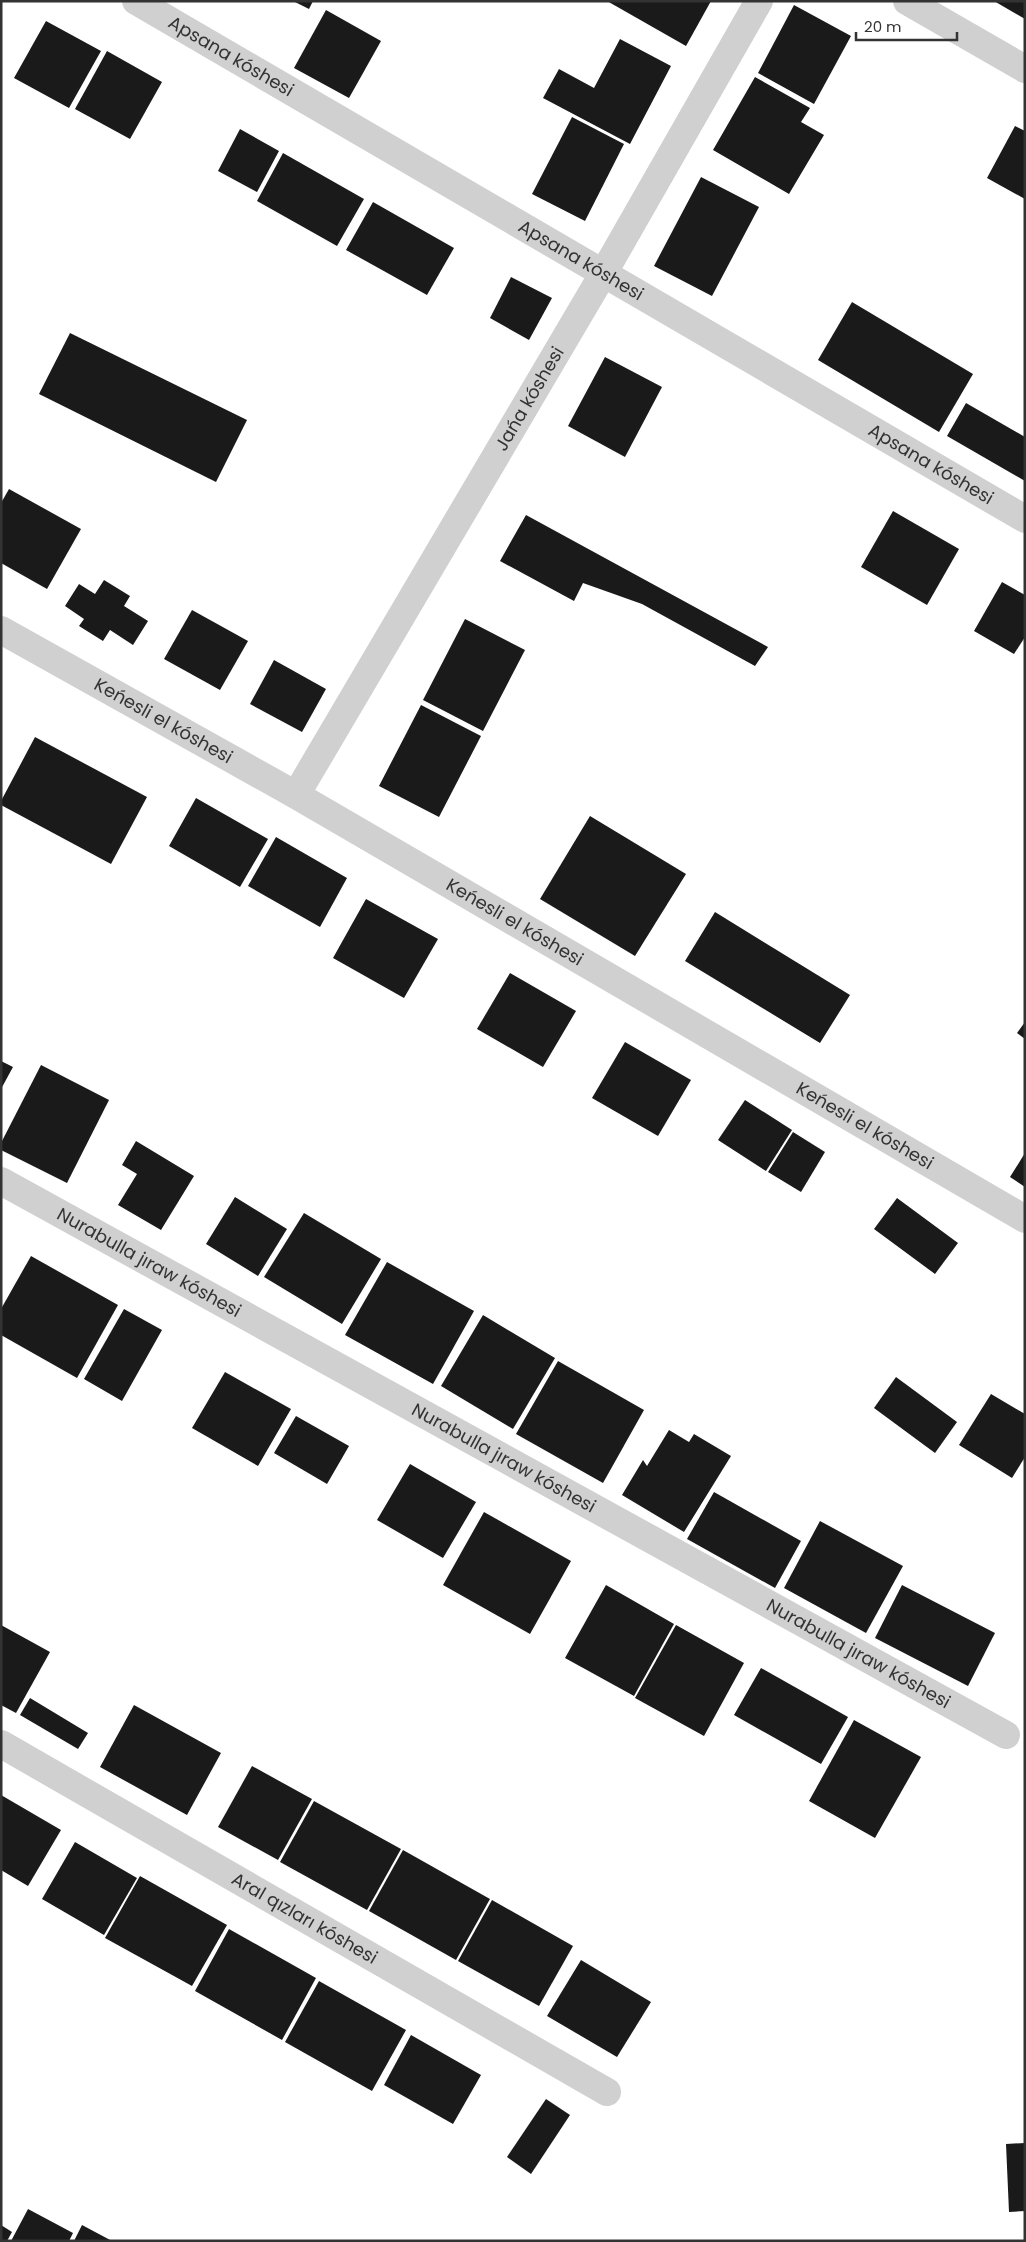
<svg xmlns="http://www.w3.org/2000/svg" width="1026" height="2242" viewBox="0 0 1026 2242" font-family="Poppins,sans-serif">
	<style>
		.building { fill: #1a1a1a }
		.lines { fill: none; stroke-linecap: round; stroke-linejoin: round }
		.minor { stroke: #d0d0d0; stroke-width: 28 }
		.labels { text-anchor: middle; stroke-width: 5; stroke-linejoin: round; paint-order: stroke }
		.street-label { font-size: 18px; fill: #333; stroke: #fff }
	</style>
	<rect width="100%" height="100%" fill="#fff"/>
	<g class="building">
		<path d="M 293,1 L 313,1 L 309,9 Z"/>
		<path d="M 607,1 L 711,1 L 686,46 Z"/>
		<path d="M 994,1 L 1025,1 L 1025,19 Z"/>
		<path d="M 794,5 L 851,36 L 814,104 L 758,73 Z"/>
		<path d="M 326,10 L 381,41 L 349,98 L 294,68 Z"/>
		<path d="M 46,21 L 101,51 L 69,108 L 14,78 Z"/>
		<path d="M 620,39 L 671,66 L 630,144 L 543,98 L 559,69 L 594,88 Z"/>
		<path d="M 107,51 L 162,82 L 130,139 L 75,109 Z"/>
		<path d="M 755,77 L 810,108 L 801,122 L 824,135 L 789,194 L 713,150 Z"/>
		<path d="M 572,117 L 624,144 L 585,221 L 532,194 Z"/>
		<path d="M 1015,126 L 1025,131 L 1025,199 L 987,178 Z"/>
		<path d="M 240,129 L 279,151 L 257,192 L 218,171 Z"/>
		<path d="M 283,153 L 364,199 L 337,246 L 257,201 Z"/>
		<path d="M 701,177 L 759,207 L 712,296 L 654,266 Z"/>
		<path d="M 373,202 L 454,248 L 427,295 L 346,250 Z"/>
		<path d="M 511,277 L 552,298 L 529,340 L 490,318 Z"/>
		<path d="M 852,302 L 973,374 L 939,432 L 818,360 Z"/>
		<path d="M 70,333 L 247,420 L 216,482 L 39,394 Z"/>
		<path d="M 605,357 L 662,387 L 625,457 L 568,426 Z"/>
		<path d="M 966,403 L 1025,437 L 1025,481 L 947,436 Z"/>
		<path d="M 9,489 L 81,529 L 47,589 L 1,563 L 1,503 Z"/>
		<path d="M 893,511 L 959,549 L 927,605 L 861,567 Z"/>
		<path d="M 526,515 L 768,647 L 755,666 L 642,604 L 583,583 L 574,601 L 500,561 Z"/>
		<path d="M 104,580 L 130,596 L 124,606 L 148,621 L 133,645 L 110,630 L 103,641 L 79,626 L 84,619 L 65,606 L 79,584 L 95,594 Z"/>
		<path d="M 1002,582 L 1025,595 L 1025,637 L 1014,654 L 974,631 Z"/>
		<path d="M 192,610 L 248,641 L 220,690 L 164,659 Z"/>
		<path d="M 465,619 L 525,650 L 483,731 L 423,700 Z"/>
		<path d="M 274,660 L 326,689 L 302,732 L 250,704 Z"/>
		<path d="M 421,705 L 481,736 L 439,817 L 379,786 Z"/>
		<path d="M 35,737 L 147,797 L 111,864 L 1,805 L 1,801 Z"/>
		<path d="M 196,798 L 268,839 L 240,887 L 169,846 Z"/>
		<path d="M 590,816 L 686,874 L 635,956 L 540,899 Z"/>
		<path d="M 276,837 L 347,878 L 320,927 L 248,886 Z"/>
		<path d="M 366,899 L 438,939 L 404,998 L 333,958 Z"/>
		<path d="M 715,912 L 850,995 L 820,1043 L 685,961 Z"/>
		<path d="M 510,973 L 576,1011 L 543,1067 L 477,1029 Z"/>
		<path d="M 1025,1022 L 1025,1039 L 1017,1033 Z"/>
		<path d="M 625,1042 L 691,1080 L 658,1136 L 592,1098 Z"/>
		<path d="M 1,1061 L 13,1067 L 1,1089 Z"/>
		<path d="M 41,1065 L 109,1100 L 67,1183 L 1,1150 L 1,1143 Z"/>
		<path d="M 745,1100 L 792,1130 L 766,1171 L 718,1140 Z"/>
		<path d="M 793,1132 L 825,1152 L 801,1192 L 768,1172 Z"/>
		<path d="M 136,1141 L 194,1176 L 161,1230 L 118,1205 L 137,1174 L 122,1165 Z"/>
		<path d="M 1025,1153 L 1025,1187 L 1010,1177 Z"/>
		<path d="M 235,1197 L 287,1229 L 258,1276 L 206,1244 Z"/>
		<path d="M 897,1198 L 958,1243 L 935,1274 L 874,1229 Z"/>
		<path d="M 304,1213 L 381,1259 L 342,1324 L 264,1277 Z"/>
		<path d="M 31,1256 L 118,1305 L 77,1378 L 1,1335 L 1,1309 Z"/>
		<path d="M 387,1262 L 474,1311 L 433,1384 L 345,1335 Z"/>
		<path d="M 124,1309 L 162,1330 L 122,1401 L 84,1379 Z"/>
		<path d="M 483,1315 L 555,1358 L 513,1429 L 441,1386 Z"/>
		<path d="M 558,1361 L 644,1410 L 603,1483 L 516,1434 Z"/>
		<path d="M 225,1372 L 291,1409 L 258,1466 L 192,1428 Z"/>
		<path d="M 896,1377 L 957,1422 L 935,1453 L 874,1408 Z"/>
		<path d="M 991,1394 L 1025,1414 L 1025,1457 L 1012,1478 L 959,1445 Z"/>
		<path d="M 296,1416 L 349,1446 L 327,1484 L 274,1453 Z"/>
		<path d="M 669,1430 L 689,1442 L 694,1434 L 731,1456 L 684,1532 L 622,1495 L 643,1460 L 647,1466 Z"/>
		<path d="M 410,1464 L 476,1502 L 443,1558 L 377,1520 Z"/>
		<path d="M 714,1492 L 801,1541 L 775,1588 L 687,1539 Z"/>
		<path d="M 484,1512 L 571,1561 L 530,1634 L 443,1585 Z"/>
		<path d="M 820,1521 L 903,1566 L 866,1633 L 784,1588 Z"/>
		<path d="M 606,1585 L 674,1624 L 634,1696 L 565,1658 Z"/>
		<path d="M 902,1585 L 995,1633 L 968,1686 L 875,1638 Z"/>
		<path d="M 1,1625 L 50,1652 L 16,1713 L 1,1705 Z"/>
		<path d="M 676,1625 L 744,1663 L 704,1736 L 635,1698 Z"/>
		<path d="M 761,1668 L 848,1717 L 821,1764 L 734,1715 Z"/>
		<path d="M 30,1698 L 88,1733 L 78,1749 L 20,1715 Z"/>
		<path d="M 134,1705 L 221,1753 L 187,1815 L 100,1767 Z"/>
		<path d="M 854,1720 L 921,1757 L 875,1838 L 809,1801 Z"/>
		<path d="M 252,1766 L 312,1799 L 278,1860 L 218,1827 Z"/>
		<path d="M 1,1795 L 61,1830 L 28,1886 L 1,1870 Z"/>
		<path d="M 314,1801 L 401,1849 L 367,1910 L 280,1862 Z"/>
		<path d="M 75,1842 L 137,1878 L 104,1935 L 42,1899 Z"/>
		<path d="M 403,1850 L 490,1899 L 456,1960 L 369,1911 Z"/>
		<path d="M 140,1876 L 227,1925 L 192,1986 L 105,1938 Z"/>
		<path d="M 492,1900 L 573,1946 L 539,2006 L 458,1961 Z"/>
		<path d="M 229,1929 L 316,1978 L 282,2040 L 195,1991 Z"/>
		<path d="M 581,1960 L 651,2002 L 617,2057 L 547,2016 Z"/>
		<path d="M 319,1981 L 406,2030 L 372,2091 L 285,2042 Z"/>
		<path d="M 411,2035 L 481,2075 L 453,2124 L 384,2085 Z"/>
		<path d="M 546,2099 L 570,2115 L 531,2174 L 507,2157 Z"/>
		<path d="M 1025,2143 L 1025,2211 L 1009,2212 L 1006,2144 Z"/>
		<path d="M 28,2209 L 73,2233 L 69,2241 L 11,2241 Z"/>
		<path d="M 1,2225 L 12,2232 L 7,2241 L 1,2241 Z"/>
		<path d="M 82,2225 L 112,2241 L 74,2241 Z"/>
	</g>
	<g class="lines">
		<g class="minor">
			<path id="s1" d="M 136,1 L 1025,519"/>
			<path d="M 907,1 L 1025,69"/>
			<path id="s2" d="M 1,630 L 296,795 L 1025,1219"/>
			<path id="s3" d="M 296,795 L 603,274 L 759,1"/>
			<path id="s4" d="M 1,1181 L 1006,1735"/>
			<path id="s5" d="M 1,1744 L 607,2092"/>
		</g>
	</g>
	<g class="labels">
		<g class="street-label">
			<text dy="6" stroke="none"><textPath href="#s1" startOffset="110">Apsana kóshesi</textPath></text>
			<text dy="6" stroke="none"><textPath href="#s1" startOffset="515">Apsana kóshesi</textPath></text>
			<text dy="6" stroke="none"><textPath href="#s3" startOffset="460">Jańa kóshesi</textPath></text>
			<text dy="6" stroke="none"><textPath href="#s1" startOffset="920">Apsana kóshesi</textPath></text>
			<text dy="6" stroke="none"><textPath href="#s2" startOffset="186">Keńesli el kóshesi</textPath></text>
			<text dy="6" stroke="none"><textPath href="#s2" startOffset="591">Keńesli el kóshesi</textPath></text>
			<text dy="6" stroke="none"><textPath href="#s2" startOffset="996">Keńesli el kóshesi</textPath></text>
			<text dy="6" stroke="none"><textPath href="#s4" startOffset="169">Nurabulla jıraw kóshesi</textPath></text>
			<text dy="6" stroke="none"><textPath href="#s4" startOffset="574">Nurabulla jıraw kóshesi</textPath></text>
			<text dy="6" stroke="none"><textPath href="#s4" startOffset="979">Nurabulla jıraw kóshesi</textPath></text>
			<text dy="6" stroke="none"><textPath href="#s5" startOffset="350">Aral qızları kóshesi</textPath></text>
		</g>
	</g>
	<rect width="1026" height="2242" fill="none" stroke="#333333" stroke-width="5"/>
	<path d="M856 32v8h101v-8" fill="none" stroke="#333333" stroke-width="2.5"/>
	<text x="864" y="32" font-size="15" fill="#333333" stroke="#ffffff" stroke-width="4" paint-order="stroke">20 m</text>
</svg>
